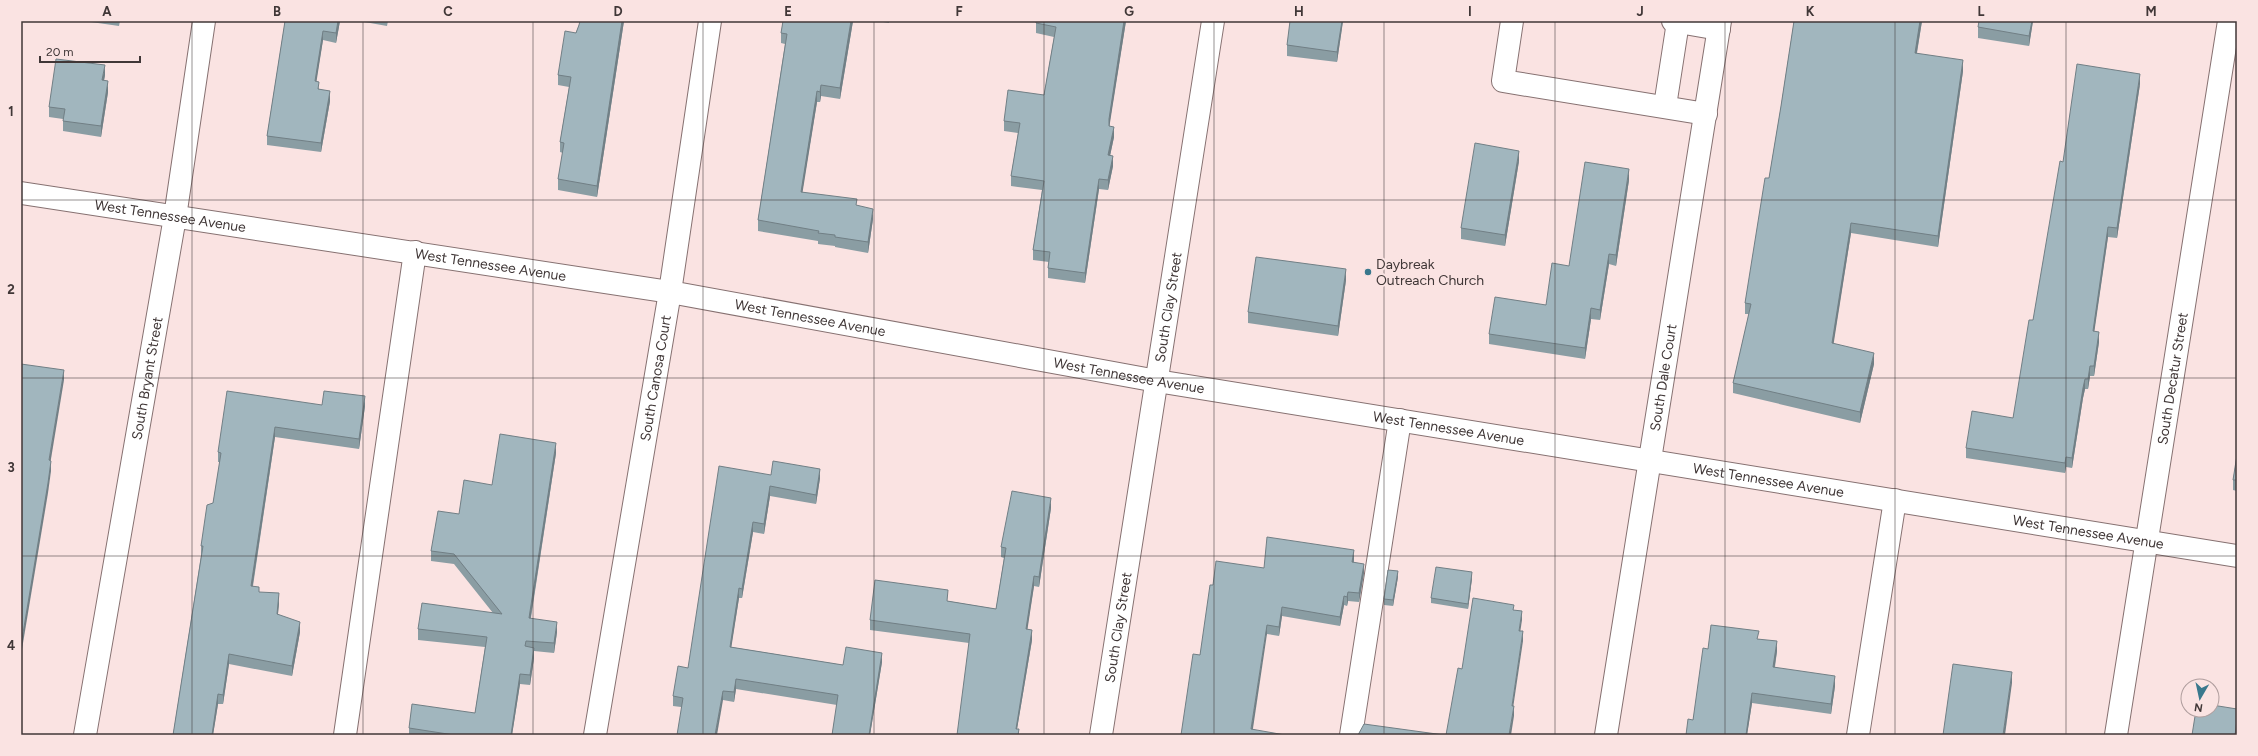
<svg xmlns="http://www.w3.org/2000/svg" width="2258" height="756" viewBox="0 0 2258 756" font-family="Figtree,sans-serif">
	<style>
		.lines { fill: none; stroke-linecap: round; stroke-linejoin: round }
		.minor-casing { stroke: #867171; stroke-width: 24 }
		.minor { stroke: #fff; stroke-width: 22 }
		.wall { fill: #8a9da3 }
		.shaded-wall { fill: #717f85 }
		.building { fill: #a1b6be; stroke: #717f85 }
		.grid { fill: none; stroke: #403737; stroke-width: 1; stroke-opacity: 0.55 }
		.poi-dot { fill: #39788d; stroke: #fae3e2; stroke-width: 1.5 }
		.labels { text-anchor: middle; stroke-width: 4; stroke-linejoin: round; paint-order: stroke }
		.street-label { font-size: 14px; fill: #403737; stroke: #fae3e2 }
		.poi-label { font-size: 14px; fill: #403737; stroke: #fae3e2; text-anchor: start }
		.neatline { fill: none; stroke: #403737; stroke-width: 1.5 }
		.grid-label { font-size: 13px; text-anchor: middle; font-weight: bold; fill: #403737 }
	</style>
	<rect width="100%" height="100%" fill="#fae3e2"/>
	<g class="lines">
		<defs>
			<g id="minor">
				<path d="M 1512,21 L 1503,81 L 1706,114"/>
				<path d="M 1673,21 L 1719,29"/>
				<path d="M 1665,106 L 1678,22"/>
				<path id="s1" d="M 21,193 L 670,292 L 1157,381 L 2237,556"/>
				<path id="s2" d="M 85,735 L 175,217 L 204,21"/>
				<path d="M 345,735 L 415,252"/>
				<path id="s3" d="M 595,735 L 670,292 L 710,21"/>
				<path id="s4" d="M 1101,735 L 1213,21"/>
				<path d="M 1351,735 L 1400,420"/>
				<path id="s5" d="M 1606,735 L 1720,21"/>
				<path d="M 1858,735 L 1895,500"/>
				<path id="s6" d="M 2116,735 L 2229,21"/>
			</g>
		</defs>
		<use href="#minor" class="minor-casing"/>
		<use href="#minor" class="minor"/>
	</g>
	<g class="wall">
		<path d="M 84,21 L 120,21 L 119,26 Z"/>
		<path d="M 285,21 L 340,21 L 336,43 L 323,40 L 316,81 L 319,89 L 330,101 L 321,152 L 267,145 L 267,136 Z"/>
		<path d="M 359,21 L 388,21 L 387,26 Z"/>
		<path d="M 624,21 L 597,197 L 558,190 L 558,179 L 563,153 L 560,152 L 560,142 L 569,87 L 558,85 L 558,75 L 579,25 Z"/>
		<path d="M 783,21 L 853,21 L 840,99 L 821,96 L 820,102 L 817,102 L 802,192 L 857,206 L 873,219 L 868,253 L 835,247 L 835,246 L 818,244 L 818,241 L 758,231 L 758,220 L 785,44 L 781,43 L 781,33 Z"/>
		<path d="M 877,21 L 889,21 L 889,23 Z"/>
		<path d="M 1036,21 L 1126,21 L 1109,126 L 1114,137 L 1110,156 L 1113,166 L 1108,190 L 1099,189 L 1085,283 L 1048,278 L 1048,268 L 1049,262 L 1033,260 L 1033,250 L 1042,190 L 1011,186 L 1011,176 L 1018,133 L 1004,131 L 1004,121 L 1044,95 L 1054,37 L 1036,33 Z"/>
		<path d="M 1343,21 L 1337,62 L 1287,56 L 1287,45 Z"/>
		<path d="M 1794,21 L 1922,21 L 1917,53 L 1963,71 L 1938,247 L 1851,233 L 1833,344 L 1874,364 L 1860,423 L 1733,393 L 1733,383 L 1749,314 L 1745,314 L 1745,303 L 1769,178 L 1781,106 Z"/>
		<path d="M 2033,21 L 2029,46 L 1978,38 L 1978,27 Z"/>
		<path d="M 105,75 L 104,80 L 108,92 L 101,137 L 63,131 L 63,119 L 49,117 L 49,107 Z"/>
		<path d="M 2140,84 L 2117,238 L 2108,237 L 2094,331 L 2099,342 L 2094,376 L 2090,376 L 2088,389 L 2085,389 L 2083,398 L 2072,468 L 2066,467 L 2065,473 L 1966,458 L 1966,448 L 2013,418 L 2033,320 Z"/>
		<path d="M 1519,161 L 1505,246 L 1461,239 L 1461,228 Z"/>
		<path d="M 1629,180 L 1616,266 L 1609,264 L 1600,320 L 1591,319 L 1585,359 L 1489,344 L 1489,334 L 1546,305 L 1569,266 Z"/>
		<path d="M 1346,280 L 1338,336 L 1248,323 L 1248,312 Z"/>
		<path d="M 322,405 L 365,406 L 359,449 L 275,437 L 253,586 L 259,592 L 279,603 L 278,614 L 300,632 L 292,676 L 229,664 L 223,704 L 218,704 L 213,735 L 173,735 L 201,556 L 201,546 L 213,503 L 220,462 L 218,462 L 218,452 Z"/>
		<path d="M 556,453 L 531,618 L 557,632 L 554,653 L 534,651 L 534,658 L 530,685 L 520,684 L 512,735 L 409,735 L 409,728 L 475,713 L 485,647 L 418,640 L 418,629 L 493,613 L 454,564 L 431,561 L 431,551 L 492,485 Z"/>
		<path d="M 2237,455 L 2237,491 L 2233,490 L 2233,480 Z"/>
		<path d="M 771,475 L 820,478 L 816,504 L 770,496 L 764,534 L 753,532 L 742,598 L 739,598 L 731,647 L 843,665 L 882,662 L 870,735 L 832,735 L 837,705 L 736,689 L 734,702 L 723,700 L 681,707 L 673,706 L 673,696 L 688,668 Z"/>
		<path d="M 1051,508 L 1039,587 L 1034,586 L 1027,629 L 1032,640 L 1017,729 L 1019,735 L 969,643 L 870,630 L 870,620 L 948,601 L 996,609 L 1004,558 L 1001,557 L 1001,547 Z"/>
		<path d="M 1354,559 L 1354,563 L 1364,573 L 1359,602 L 1348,601 L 1347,606 L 1344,605 L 1340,626 L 1282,616 L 1279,636 L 1267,634 L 1181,735 L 1200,655 L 1213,585 Z"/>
		<path d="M 1398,577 L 1393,606 L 1384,605 L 1384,599 Z"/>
		<path d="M 1472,578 L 1468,609 L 1431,603 L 1431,598 Z"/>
		<path d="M 1759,639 L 1777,651 L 1775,667 L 1835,686 L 1831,714 L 1752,703 L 1747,735 L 1686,735 L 1693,720 L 1708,649 Z"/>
	</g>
	<g class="shaded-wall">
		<path d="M 338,21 L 340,21 L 336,43 L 336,33 Z"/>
		<path d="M 622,21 L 624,21 L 597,197 L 597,186 Z"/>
		<path d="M 851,21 L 853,21 L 840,99 L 840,88 Z"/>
		<path d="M 1124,21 L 1126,21 L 1109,129 L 1109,119 Z"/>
		<path d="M 1342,21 L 1343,21 L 1337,62 L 1337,52 Z"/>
		<path d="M 1920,21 L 1922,21 L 1915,63 L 1915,53 Z"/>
		<path d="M 2032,21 L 2033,21 L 2029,46 L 2029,36 Z"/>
		<path d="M 323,31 L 323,40 L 315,91 L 315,81 Z"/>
		<path d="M 1963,60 L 1963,71 L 1938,247 L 1938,236 Z"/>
		<path d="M 105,65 L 105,75 L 102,91 L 102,80 Z"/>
		<path d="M 2140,74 L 2140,84 L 2117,238 L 2117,228 Z"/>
		<path d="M 108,81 L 108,92 L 101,137 L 101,126 Z"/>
		<path d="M 821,85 L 821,96 L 820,102 L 820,92 Z"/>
		<path d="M 330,91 L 330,101 L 321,152 L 321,143 Z"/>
		<path d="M 817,91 L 817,102 L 801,202 L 801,192 Z"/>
		<path d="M 1114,127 L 1114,137 L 1108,165 L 1108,155 Z"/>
		<path d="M 1519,151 L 1519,161 L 1505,246 L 1505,235 Z"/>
		<path d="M 1113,156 L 1113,166 L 1108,190 L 1108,180 Z"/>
		<path d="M 1629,169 L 1629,180 L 1616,266 L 1616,255 Z"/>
		<path d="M 1099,179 L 1099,189 L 1085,283 L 1085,273 Z"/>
		<path d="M 873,209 L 873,219 L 868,253 L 868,242 Z"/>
		<path d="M 1851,223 L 1851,233 L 1832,354 L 1832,343 Z"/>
		<path d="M 2108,227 L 2108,237 L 2093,341 L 2093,331 Z"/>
		<path d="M 1609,254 L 1609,264 L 1600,320 L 1600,310 Z"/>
		<path d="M 1346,269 L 1346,280 L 1338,336 L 1338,326 Z"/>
		<path d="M 1591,308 L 1591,319 L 1585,359 L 1585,348 Z"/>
		<path d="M 2099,332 L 2099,342 L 2094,376 L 2094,366 Z"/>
		<path d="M 1874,353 L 1874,364 L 1860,423 L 1860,412 Z"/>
		<path d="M 2090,366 L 2090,376 L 2088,389 L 2088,379 Z"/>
		<path d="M 64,370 L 64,380 L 49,471 L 49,460 Z"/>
		<path d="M 2085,379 L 2085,389 L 2083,398 L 2072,468 L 2072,458 L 2083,388 Z"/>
		<path d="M 365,396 L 365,406 L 359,449 L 359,439 Z"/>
		<path d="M 275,427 L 275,437 L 251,596 L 251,586 Z"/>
		<path d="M 556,443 L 556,453 L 529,628 L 529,618 Z"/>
		<path d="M 2066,457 L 2066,467 L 2065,473 L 2065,463 Z"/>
		<path d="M 51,461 L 51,471 L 48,493 L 21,655 L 21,645 Z"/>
		<path d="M 820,469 L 820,478 L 816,504 L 816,495 Z"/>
		<path d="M 770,486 L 770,496 L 764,534 L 764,524 Z"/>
		<path d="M 1051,498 L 1051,508 L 1039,587 L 1039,577 Z"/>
		<path d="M 753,522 L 753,532 L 742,598 L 742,589 Z"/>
		<path d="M 1354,550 L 1354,559 L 1352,571 L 1352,562 Z"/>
		<path d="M 1364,564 L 1364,573 L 1359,602 L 1359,593 Z"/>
		<path d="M 1398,571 L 1398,577 L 1393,606 L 1393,600 Z"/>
		<path d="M 1472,572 L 1472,578 L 1468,609 L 1468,604 Z"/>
		<path d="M 1034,576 L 1034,586 L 1026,639 L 1026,629 Z"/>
		<path d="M 739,588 L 739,598 L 730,656 L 730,647 Z"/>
		<path d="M 1348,592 L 1348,601 L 1347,606 L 1347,597 Z"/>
		<path d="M 279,593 L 279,603 L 277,623 L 277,614 Z"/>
		<path d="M 1344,596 L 1344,605 L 1340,626 L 1340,617 Z"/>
		<path d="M 1282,607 L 1282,616 L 1279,636 L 1279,627 Z"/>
		<path d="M 1522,611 L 1522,620 L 1519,640 L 1519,631 Z"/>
		<path d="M 300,622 L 300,632 L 292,676 L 292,666 Z"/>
		<path d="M 557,622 L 557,632 L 554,653 L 554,643 Z"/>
		<path d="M 1267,625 L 1267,634 L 1252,735 L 1251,729 Z"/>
		<path d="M 1032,630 L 1032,640 L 1016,735 L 1016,729 Z"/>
		<path d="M 1523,631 L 1523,641 L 1512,715 L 1512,706 Z"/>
		<path d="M 1777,641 L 1777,651 L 1773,677 L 1773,667 Z"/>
		<path d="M 534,648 L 534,658 L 530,685 L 530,675 Z"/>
		<path d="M 882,653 L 882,662 L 870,735 L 869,735 Z"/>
		<path d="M 229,654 L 229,664 L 223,704 L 223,695 Z"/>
		<path d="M 2012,672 L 2012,683 L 2005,735 L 2003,735 Z"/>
		<path d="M 520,674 L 520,684 L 512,735 L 511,735 Z"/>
		<path d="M 1835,676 L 1835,686 L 1831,714 L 1831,704 Z"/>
		<path d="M 736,679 L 736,689 L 734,702 L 734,692 Z"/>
		<path d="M 723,691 L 723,700 L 717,735 L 715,735 Z"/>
		<path d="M 1752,693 L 1752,703 L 1747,735 L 1746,735 Z"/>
		<path d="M 218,694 L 218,704 L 213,735 L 212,735 Z"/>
		<path d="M 1514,706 L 1514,716 L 1511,735 L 1509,735 Z"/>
		<path d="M 2237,720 L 2237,730 L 2236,735 L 2235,735 Z"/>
	</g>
	<g class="building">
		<path d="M 285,21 L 338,21 L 336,33 L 323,31 L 315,81 L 319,82 L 318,89 L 330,91 L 321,143 L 267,136 Z"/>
		<path d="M 580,21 L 622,21 L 597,186 L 558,179 L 564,143 L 560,142 L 571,77 L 558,75 L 565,31 L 576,33 L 579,25 Z"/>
		<path d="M 783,21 L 851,21 L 840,88 L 821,85 L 820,92 L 817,91 L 801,192 L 857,199 L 856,205 L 873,209 L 868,242 L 835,237 L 835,235 L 818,233 L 819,231 L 758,220 L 787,34 L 781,33 Z"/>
		<path d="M 1036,21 L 1124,21 L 1109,119 L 1109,126 L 1114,127 L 1108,155 L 1113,156 L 1108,180 L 1099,179 L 1085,273 L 1048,268 L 1050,252 L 1033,250 L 1044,181 L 1011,176 L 1020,123 L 1004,121 L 1008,90 L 1044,95 L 1056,27 L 1036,23 Z"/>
		<path d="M 1290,21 L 1342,21 L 1337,52 L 1287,45 Z"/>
		<path d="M 1794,21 L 1920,21 L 1915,53 L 1963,60 L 1938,236 L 1851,223 L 1832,343 L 1874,353 L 1860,412 L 1733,383 L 1751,304 L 1745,303 L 1765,178 L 1769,178 L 1781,106 Z"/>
		<path d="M 1979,21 L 2032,21 L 2029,36 L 1978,27 Z"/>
		<path d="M 56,59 L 105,65 L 102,80 L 108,81 L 101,126 L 63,121 L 65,109 L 49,107 Z"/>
		<path d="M 2077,64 L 2140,74 L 2117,228 L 2108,227 L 2093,331 L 2099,332 L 2094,366 L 2090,366 L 2088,379 L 2085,379 L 2083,388 L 2072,458 L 2066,457 L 2065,463 L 1966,448 L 1972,411 L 2013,418 L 2029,320 L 2033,320 L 2060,161 L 2063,162 Z"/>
		<path d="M 1475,143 L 1519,151 L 1505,235 L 1461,228 Z"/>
		<path d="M 1585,162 L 1629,169 L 1616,255 L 1609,254 L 1600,310 L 1591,308 L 1585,348 L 1489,334 L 1495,297 L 1546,305 L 1552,263 L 1569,266 Z"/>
		<path d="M 1256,257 L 1346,269 L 1338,326 L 1248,312 Z"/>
		<path d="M 21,364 L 64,370 L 49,460 L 51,461 L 48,483 L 21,645 Z"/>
		<path d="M 227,391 L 322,405 L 324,391 L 365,396 L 359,439 L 275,427 L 251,586 L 259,587 L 259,592 L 279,593 L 277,614 L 300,622 L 292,666 L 229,654 L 223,695 L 218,694 L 212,735 L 173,735 L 203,546 L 201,546 L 207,505 L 213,503 L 221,453 L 218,452 Z"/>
		<path d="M 500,434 L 556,443 L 529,618 L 557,622 L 554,643 L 526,641 L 525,646 L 534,648 L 530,675 L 520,674 L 511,735 L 454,735 L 409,728 L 412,704 L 475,713 L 487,637 L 418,629 L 422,603 L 502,614 L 454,554 L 431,551 L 438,511 L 459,514 L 464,480 L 492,485 Z"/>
		<path d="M 2237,455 L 2237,480 L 2233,480 Z"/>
		<path d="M 773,461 L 820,469 L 816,495 L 770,486 L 764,524 L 753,522 L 742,589 L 739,588 L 730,647 L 843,665 L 846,647 L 882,653 L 869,735 L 832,735 L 838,695 L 736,679 L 734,692 L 723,691 L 715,735 L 677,735 L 683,698 L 673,696 L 678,666 L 688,668 L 719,466 L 771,475 Z"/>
		<path d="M 1012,491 L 1051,498 L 1039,577 L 1034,576 L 1026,629 L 1032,630 L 1016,729 L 1019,729 L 1018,735 L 957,735 L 970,634 L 870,620 L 875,580 L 948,590 L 947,601 L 996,609 L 1006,548 L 1001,547 Z"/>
		<path d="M 1267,537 L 1354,550 L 1352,562 L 1364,564 L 1359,593 L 1348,592 L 1347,597 L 1344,596 L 1340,617 L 1282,607 L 1279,627 L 1267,625 L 1251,729 L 1285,735 L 1181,735 L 1193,654 L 1200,655 L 1210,585 L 1213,585 L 1216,561 L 1264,568 Z"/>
		<path d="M 1436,567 L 1472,572 L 1468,604 L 1431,598 Z"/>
		<path d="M 1388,570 L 1398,571 L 1393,600 L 1384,599 Z"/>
		<path d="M 1473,598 L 1514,605 L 1513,610 L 1522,611 L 1519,631 L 1523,631 L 1512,706 L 1514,706 L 1509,735 L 1446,735 L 1458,668 L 1462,669 Z"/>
		<path d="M 1711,625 L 1759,631 L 1757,639 L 1777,641 L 1773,667 L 1835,676 L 1831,704 L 1752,693 L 1746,735 L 1686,735 L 1688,719 L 1693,720 L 1703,648 L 1708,649 Z"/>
		<path d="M 1953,664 L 2012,672 L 2003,735 L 1943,735 Z"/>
		<path d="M 2212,705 L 2237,709 L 2237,720 L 2235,735 L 2192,735 L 2196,710 L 2212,710 Z"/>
		<path d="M 1364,724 L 1444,735 L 1358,735 Z"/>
	</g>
	<path class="grid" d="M 192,21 L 192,735M 363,21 L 363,735M 533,21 L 533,735M 703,21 L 703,735M 874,21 L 874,735M 1044,21 L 1044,735M 1214,21 L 1214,735M 1384,21 L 1384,735M 1555,21 L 1555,735M 1725,21 L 1725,735M 1895,21 L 1895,735M 2066,21 L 2066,735M 21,200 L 2237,200M 21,378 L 2237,378M 21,556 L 2237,556"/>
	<circle class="poi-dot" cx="1368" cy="272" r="4"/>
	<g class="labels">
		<g class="street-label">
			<text dy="5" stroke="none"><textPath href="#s1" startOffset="151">West Tennessee Avenue</textPath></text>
			<text dy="5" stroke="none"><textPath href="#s1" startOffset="475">West Tennessee Avenue</textPath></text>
			<text dy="5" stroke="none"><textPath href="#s4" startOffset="433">South Clay Street</textPath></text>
			<text dy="5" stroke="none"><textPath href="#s1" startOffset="799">West Tennessee Avenue</textPath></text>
			<text dy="5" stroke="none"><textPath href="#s1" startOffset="1123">West Tennessee Avenue</textPath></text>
			<text dy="5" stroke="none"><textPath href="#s2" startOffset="362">South Bryant Street</textPath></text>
			<text dy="5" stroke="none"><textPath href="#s3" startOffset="362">South Canosa Court</textPath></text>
			<text dy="5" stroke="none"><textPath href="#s5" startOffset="362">South Dale Court</textPath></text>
			<text dy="5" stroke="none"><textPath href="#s6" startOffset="361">South Decatur Street</textPath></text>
			<text dy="5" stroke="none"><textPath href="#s1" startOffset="1447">West Tennessee Avenue</textPath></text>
			<text dy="5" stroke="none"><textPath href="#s1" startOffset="1771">West Tennessee Avenue</textPath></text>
			<text dy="5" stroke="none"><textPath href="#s1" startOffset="2095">West Tennessee Avenue</textPath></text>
			<text dy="5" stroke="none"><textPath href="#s4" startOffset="109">South Clay Street</textPath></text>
		</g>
		<g class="poi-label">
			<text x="1376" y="269">Daybreak<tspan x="1376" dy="16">Outreach Church</tspan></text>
		</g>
	</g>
	<rect width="2258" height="756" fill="none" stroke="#fae3e2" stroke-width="44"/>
	<g transform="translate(2200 698) rotate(189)"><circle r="19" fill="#fae3e2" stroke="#b09e9e"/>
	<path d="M0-3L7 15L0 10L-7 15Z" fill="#39788d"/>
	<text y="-6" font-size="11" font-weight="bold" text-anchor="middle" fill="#403737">N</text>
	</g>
	<path d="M40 56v6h100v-6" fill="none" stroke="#403737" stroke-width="2"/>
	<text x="46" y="56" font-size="12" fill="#403737" stroke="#fae3e2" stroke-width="3" paint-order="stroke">20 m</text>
	<rect x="22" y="22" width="2214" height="712" class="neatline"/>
	<g class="grid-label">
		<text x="107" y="16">A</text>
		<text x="277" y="16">B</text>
		<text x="448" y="16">C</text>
		<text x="618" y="16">D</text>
		<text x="788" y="16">E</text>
		<text x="959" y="16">F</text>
		<text x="1129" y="16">G</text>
		<text x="1299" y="16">H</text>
		<text x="1470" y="16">I</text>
		<text x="1640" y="16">J</text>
		<text x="1810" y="16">K</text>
		<text x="1981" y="16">L</text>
		<text x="2151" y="16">M</text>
		<text x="11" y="116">1</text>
		<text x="11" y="294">2</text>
		<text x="11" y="472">3</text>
		<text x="11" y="650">4</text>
	</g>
</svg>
